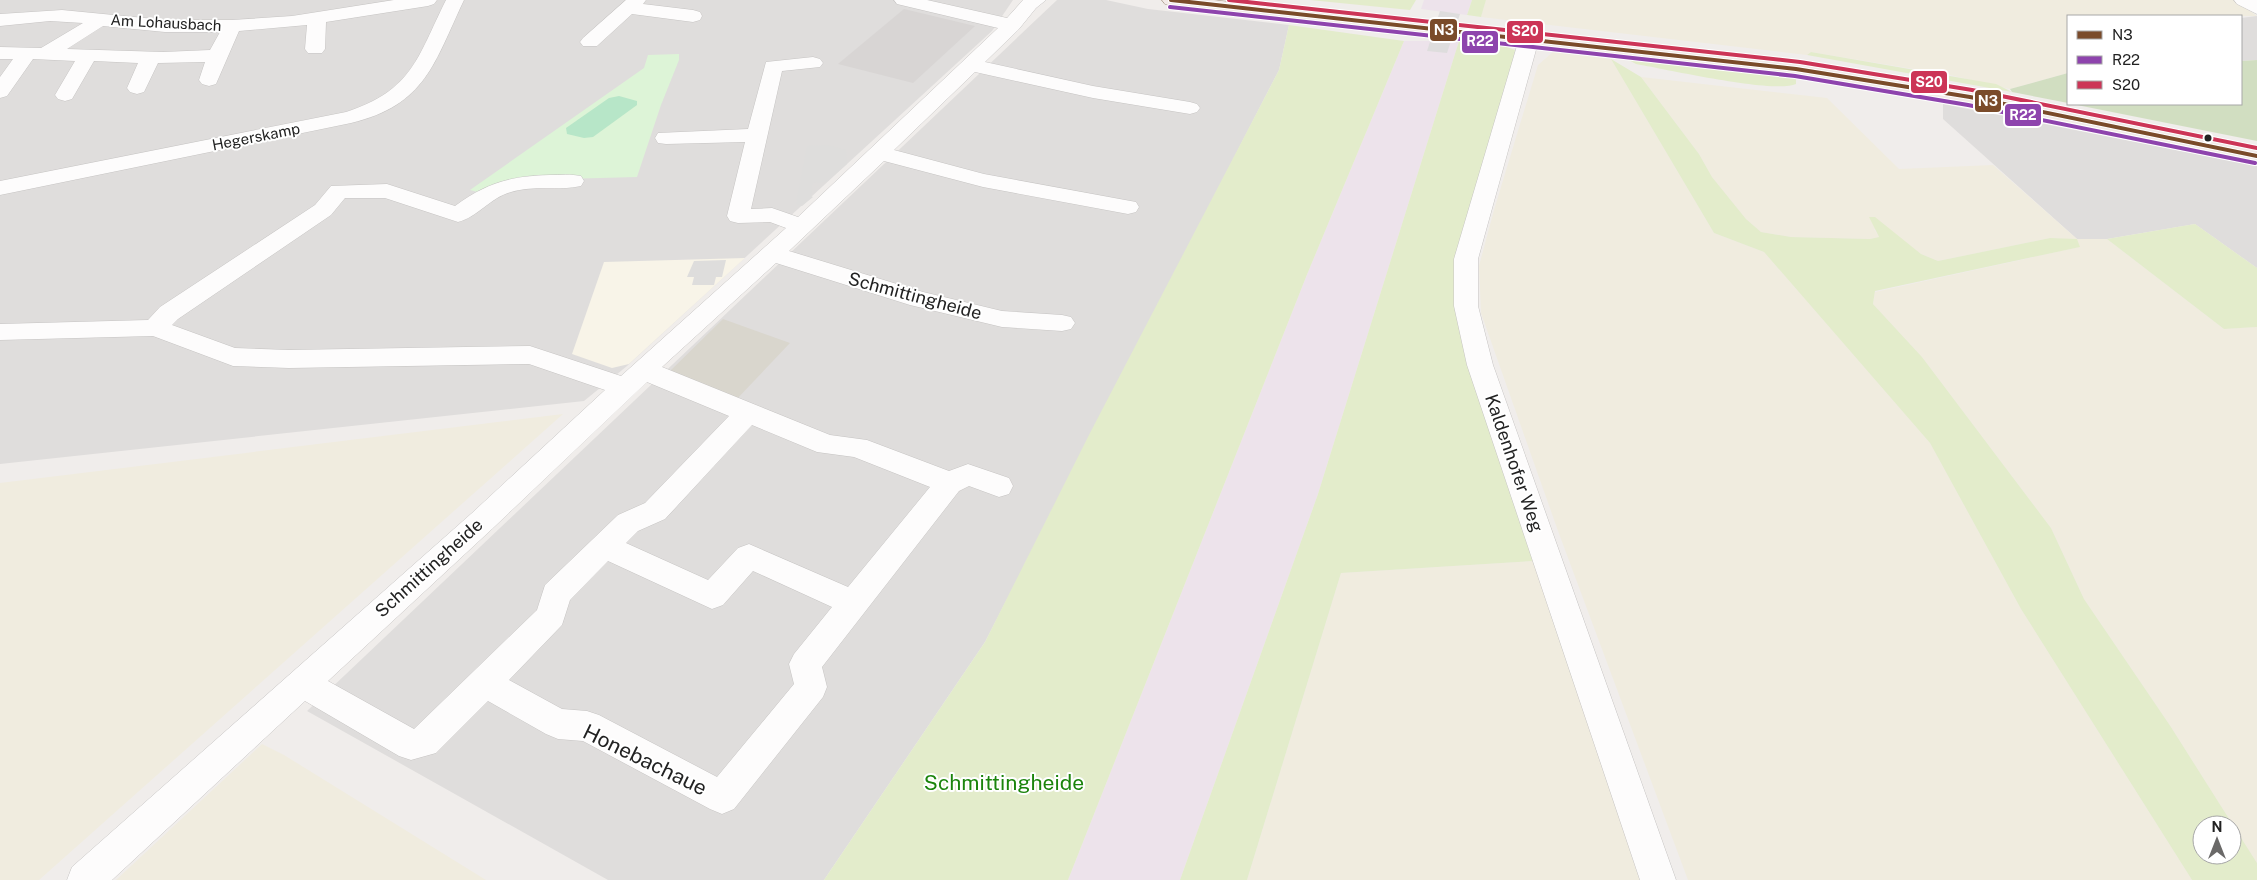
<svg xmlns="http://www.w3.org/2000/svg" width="2257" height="880" viewBox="0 0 2257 880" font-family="'Public Sans',sans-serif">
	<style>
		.residential { fill: #dfdddc }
		.industrial { fill: #ede3eb }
		.education { fill: #f8f4e8 }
		.religious { fill: #dedddc }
		.construction { fill: #d9d6cd }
		.farmland { fill: #f0ecdf }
		.grass { fill: #e3eccb; fill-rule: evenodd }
		.forest { fill: #d1dec1 }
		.park { fill: #ddf4d7 }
		.pitch { fill: #b7e6c8 }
		.pier { fill: #dedddd }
		.building { fill: #d8d5d4 }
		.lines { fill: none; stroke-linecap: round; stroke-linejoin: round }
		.minor-casing { stroke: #c6c4c3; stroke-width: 1 }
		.major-casing { stroke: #a79686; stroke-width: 1 }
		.minor { fill: #fdfcfc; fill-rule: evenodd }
		.major { fill: #f2eae7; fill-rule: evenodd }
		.bus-1-casing { stroke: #fff; stroke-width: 6 }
		.bus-2-casing { stroke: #fff; stroke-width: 6 }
		.bus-3-casing { stroke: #fff; stroke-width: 6 }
		.bus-1 { stroke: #7a4b2a; stroke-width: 4 }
		.bus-2 { stroke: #8e44ad; stroke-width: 4 }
		.bus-3 { stroke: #cc3557; stroke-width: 4 }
		.bus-dot { fill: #222; stroke: #fff; stroke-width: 2 }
		.labels { text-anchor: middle; stroke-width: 4; stroke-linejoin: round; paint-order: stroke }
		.far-street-label { font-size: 15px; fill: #222; stroke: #fff }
		.street-label { font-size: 18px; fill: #222; stroke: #fff }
		.near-street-label { font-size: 21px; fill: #222; stroke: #fff }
		.near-park-label { font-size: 21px; fill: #1b840c; stroke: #fff }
		.line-badge { stroke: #fff; stroke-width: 2 }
		.badge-label { font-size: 14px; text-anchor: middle; font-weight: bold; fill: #fff }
	</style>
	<rect width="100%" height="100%" fill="#f0edeb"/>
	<g class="residential">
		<path d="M 0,0 L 1013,0 L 992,31 L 627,366 L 584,401 L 0,464 Z"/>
		<path d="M 1057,0 L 1106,0 L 1148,9 L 1289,25 L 1279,70 L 985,642 L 824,880 L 608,880 L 307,711 Z"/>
		<path d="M 2257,16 L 2257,60 L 2241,61 L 2241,18 Z"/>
		<path d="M 1943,104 L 2257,166 L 2257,268 L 2195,224 L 2107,239 L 2077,239 L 1943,119 Z"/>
	</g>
	<g class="industrial">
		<path d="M 1424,0 L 1472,0 L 1467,15 L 1421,9 Z"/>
		<path d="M 1404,41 L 1459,41 L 1318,494 L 1180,880 L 1068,880 L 1306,277 Z"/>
	</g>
	<path class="education" d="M 745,258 L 629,364 L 612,368 L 572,354 L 604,262 Z"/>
	<g class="religious">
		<path d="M 828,145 L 846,150 L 847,164 L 826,182 L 813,183 L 811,196 L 813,197 L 802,206 L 796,204 L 807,146 Z"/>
		<path d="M 726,260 L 722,277 L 716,277 L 714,285 L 692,285 L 694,277 L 687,277 L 694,261 Z"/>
	</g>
	<path class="construction" d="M 723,319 L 790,343 L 735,401 L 670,371 Z"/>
	<g class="farmland">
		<path d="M 1486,0 L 2235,0 L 2257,16 L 2068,16 L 2068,73 L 2010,89 L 1950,75 L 1811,52 L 1807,55 L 1481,17 Z"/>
		<path d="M 1553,52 L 1611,59 L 1714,233 L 1764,252 L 1930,443 L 2021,609 L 2192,880 L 1688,880 L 1558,531 L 1481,313 L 1479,266 L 1494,210 L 1538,65 Z"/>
		<path d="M 1641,77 L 1827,98 L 1899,169 L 1993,165 L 2077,239 L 2107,239 L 2224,329 L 2257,327 L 2257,863 L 2171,727 L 2084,599 L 2051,528 L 1922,357 L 1873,304 L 1875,292 L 2079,247 L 2077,240 L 2050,238 L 1938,261 L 1921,254 L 1904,241 L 1874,229 L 1879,237 L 1870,239 L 1791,237 L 1761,232 L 1746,219 L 1712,177 L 1699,154 Z"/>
		<path d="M 563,414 L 39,880 L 0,880 L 0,483 Z"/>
		<path d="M 1533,561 L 1641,880 L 1247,880 L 1341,573 Z"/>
		<path d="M 262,744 L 284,755 L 486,880 L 116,880 Z"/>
	</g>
	<g class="grass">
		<path d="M 1310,0 L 1416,0 L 1410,10 Z"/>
		<path d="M 1472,0 L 1486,0 L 1481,17 L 1467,15 Z"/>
		<path d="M 1289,25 L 1404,41 L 1306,277 L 1068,880 L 824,880 L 985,642 L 1090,433 L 1279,70 Z"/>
		<path d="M 1459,41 L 1496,43 L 1515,50 L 1514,61 L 1462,246 L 1533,561 L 1341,573 L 1247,880 L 1180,880 L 1318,494 Z"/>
		<path d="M 1811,52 L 1996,84 L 2012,92 L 1807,55 Z"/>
		<path d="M 1634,56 L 1777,72 L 1796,78 L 1796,84 C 1775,94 1665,69 1636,64 L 1627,59 Z"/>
		<path d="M 1611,59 L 1641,77 L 1699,154 L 1712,177 L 1746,219 L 1761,232 L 1791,237 L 1870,239 L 1879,237 L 1869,217 L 1875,217 L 1921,254 L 1938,261 L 2050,238 L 2077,239 L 2080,247 L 1875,291 L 1873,304 L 1922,357 L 2051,528 L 2084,599 L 2171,727 L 2257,863 L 2257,880 L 2192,880 L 2021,609 L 1930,443 L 1764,252 L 1714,233 ZM 2202,825 L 2232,825 L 2232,855 L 2202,855 Z"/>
		<path d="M 2195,224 L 2257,268 L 2257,327 L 2224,329 L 2107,239 Z"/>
	</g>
	<g class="forest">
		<path d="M 2257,60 L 2257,141 L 2072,104 L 2241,104 L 2241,61 Z"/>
		<path d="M 2068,73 L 2068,103 L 2012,92 L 2010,89 Z"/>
	</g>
	<path class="park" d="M 679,54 L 679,60 L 661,105 L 637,177 L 526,180 L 481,193 L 470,190 L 644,68 L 648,55 Z"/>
	<path class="pitch" d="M 619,96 L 637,101 L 637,105 L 593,137 L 584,138 L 567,134 L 566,128 L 609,98 Z"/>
	<path class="pier" d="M 1440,11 L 1460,14 L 1447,53 L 1427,51 Z"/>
	<path class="building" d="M 904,9 L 975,26 L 913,83 L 838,64 Z"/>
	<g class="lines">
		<defs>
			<g id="minor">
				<path d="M 394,0 L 437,0 L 434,4 L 428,6 L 326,22 L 325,49 L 322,53 L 308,53 L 305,49 L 307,25 L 239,31 L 216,84 L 209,86 L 202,84 L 199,80 L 205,62 L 158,63 L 144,92 L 137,94 L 130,92 L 127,88 L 138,63 L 94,61 L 72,99 L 65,101 L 58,99 L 55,95 L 75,61 L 33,59 L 7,96 L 0,98 L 0,77 L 13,59 L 0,59 L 0,47 L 41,48 L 83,23 L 50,21 L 0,26 L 0,14 L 62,10 L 165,20 L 232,20 L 292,16 ZM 103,26 L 165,32 L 220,32 L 210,50 L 163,52 L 67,49 Z"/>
				<path d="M 446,0 L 464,0 C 434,63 426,105 351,123 L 0,195 L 0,181 L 346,112 C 413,90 417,58 446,0 Z"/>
				<path d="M 626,0 L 646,0 L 643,4 L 693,10 L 700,12 L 702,16 L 700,20 L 693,22 L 632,14 L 597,46 L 583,46 L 580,42 L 583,38 Z"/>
				<path d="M 894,0 L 927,0 L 1007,18 L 1023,0 L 1046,0 L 1036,8 L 1019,29 L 985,62 L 1093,86 L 1190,102 L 1197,104 L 1200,108 L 1197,112 L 1190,114 L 1093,98 L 975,72 L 894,150 L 984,174 L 1136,202 L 1139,207 L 1136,212 L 1128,214 L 983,187 L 884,161 L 789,251 L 923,292 L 1002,311 L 1062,315 L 1071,317 L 1075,323 L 1071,329 L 1062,331 L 1002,327 L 910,305 L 776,263 L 662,367 L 830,435 L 867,440 L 949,471 L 968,464 L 1009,478 L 1013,486 L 1009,494 L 999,497 L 969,486 L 959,491 L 822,667 L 827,687 L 823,697 L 734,809 L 722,814 L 710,809 L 583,741 L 558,739 L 546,734 L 488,701 L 436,753 L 411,760 L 399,756 L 305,701 L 112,880 L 67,880 L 72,867 L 472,513 L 605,390 L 529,364 L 289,368 L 233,366 L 153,336 L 0,340 L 0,324 L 148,320 L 160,307 L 315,205 L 331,186 L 387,184 L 455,206 C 486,183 511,176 550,175 C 560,175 571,174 581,176 L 584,181 L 581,186 C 558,191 534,185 511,192 C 491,197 478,217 458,222 L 385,198 L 345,198 L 331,215 L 178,319 L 172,325 L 235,348 L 289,350 L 530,346 L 621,376 L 786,228 L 770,222 L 738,223 L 730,221 L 727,216 L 745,142 L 666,144 L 658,143 L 655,138 L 658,133 L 748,129 L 766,62 L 813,57 L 820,59 L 823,63 L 820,67 L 782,71 L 751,209 L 772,208 L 798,217 L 998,28 L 897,4 ZM 647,382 L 729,416 L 645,503 L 618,515 L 545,585 L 537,610 L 414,729 L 328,681 L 492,529 ZM 752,425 L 817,452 L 854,457 L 930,487 L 848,587 L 749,544 L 738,548 L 708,580 L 626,543 L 638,531 L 665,519 ZM 608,561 L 712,609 L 723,605 L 753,571 L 832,607 L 794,654 L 789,664 L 794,684 L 717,777 L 599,715 L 587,711 L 562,709 L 509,680 L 562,625 L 570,600 Z"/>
				<path d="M 2234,0 L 2257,0 L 2257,14 L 2237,4 Z"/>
				<path d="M 1529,33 L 1536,35 L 1539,39 L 1478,259 L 1478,306 L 1493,365 L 1676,880 L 1640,880 L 1467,365 L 1454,306 L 1454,259 L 1519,39 L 1522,35 Z"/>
			</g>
			<path id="major" d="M 1162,0 L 1214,0 C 1408,25 1604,37 1799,63 C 1953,84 2105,118 2257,150 L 2257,162 C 2104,131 1951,96 1796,75 C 1588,47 1379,33 1171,6 L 1165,4 Z"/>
		</defs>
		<use href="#minor" class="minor-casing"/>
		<use href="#major" class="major-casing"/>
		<use href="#minor" class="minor"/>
		<use href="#major" class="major"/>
		<defs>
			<path id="bus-1" d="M 1171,0 L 1796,69 L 1970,97 L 2257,156"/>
			<path id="bus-2" d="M 1170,7 L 1795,76 L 1968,105 L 2255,163"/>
			<path id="bus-3" d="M 1229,0 L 1800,62 L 1972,90 L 2257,148"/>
		</defs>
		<use href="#bus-1" class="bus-1-casing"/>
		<use href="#bus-2" class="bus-2-casing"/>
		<use href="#bus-3" class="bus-3-casing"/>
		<use href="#bus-1" class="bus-1"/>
		<use href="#bus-2" class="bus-2"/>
		<use href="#bus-3" class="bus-3"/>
	</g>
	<circle class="bus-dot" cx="2208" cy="138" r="4.5"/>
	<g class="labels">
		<g class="far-street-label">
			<text transform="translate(166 23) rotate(3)" y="5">Am Lohausbach</text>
			<text transform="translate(256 137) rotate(-11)" y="5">Hegerskamp</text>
		</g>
		<g class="street-label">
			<text transform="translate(915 296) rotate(15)" y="6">Schmittingheide</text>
			<text transform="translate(1514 463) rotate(71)" y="6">Kaldenhofer Weg</text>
			<text transform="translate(429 568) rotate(-42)" y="6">Schmittingheide</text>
		</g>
		<g class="near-street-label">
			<text transform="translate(645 760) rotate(26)" y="7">Honebachaue</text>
		</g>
		<g class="near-park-label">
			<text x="1004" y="790">Schmittingheide</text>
		</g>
	</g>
	<g class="line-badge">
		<rect x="1429" y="18" width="29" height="24" rx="5" fill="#7a4b2a"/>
		<rect x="1506" y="20" width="38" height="24" rx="5" fill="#cc3557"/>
		<rect x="1461" y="30" width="38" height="24" rx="5" fill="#8e44ad"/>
		<rect x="1910" y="70" width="38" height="24" rx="5" fill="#cc3557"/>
		<rect x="1974" y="89" width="28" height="24" rx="5" fill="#7a4b2a"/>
		<rect x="2004" y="103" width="38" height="24" rx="5" fill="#8e44ad"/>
	</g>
	<g class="badge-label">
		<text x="1444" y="35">N3</text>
		<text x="1525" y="36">S20</text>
		<text x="1480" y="46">R22</text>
		<text x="1929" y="87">S20</text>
		<text x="1988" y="106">N3</text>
		<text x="2023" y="120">R22</text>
	</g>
	<rect x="2067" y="15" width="175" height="90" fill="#ffffff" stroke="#a7a7a7"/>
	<rect x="2077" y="31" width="25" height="8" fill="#7a4b2a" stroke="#a7a7a7"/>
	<text x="2112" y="40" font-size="15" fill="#222222">N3</text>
	<rect x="2077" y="56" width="25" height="8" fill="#8e44ad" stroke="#a7a7a7"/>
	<text x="2112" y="65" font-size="15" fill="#222222">R22</text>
	<rect x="2077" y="81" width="25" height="8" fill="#cc3557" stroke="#a7a7a7"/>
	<text x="2112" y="90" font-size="15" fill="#222222">S20</text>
	<g transform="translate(2217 840)"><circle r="24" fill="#ffffff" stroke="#a7a7a7"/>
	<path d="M0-4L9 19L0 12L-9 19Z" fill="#6a6968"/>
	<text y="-8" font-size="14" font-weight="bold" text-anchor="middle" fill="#222222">N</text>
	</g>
</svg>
